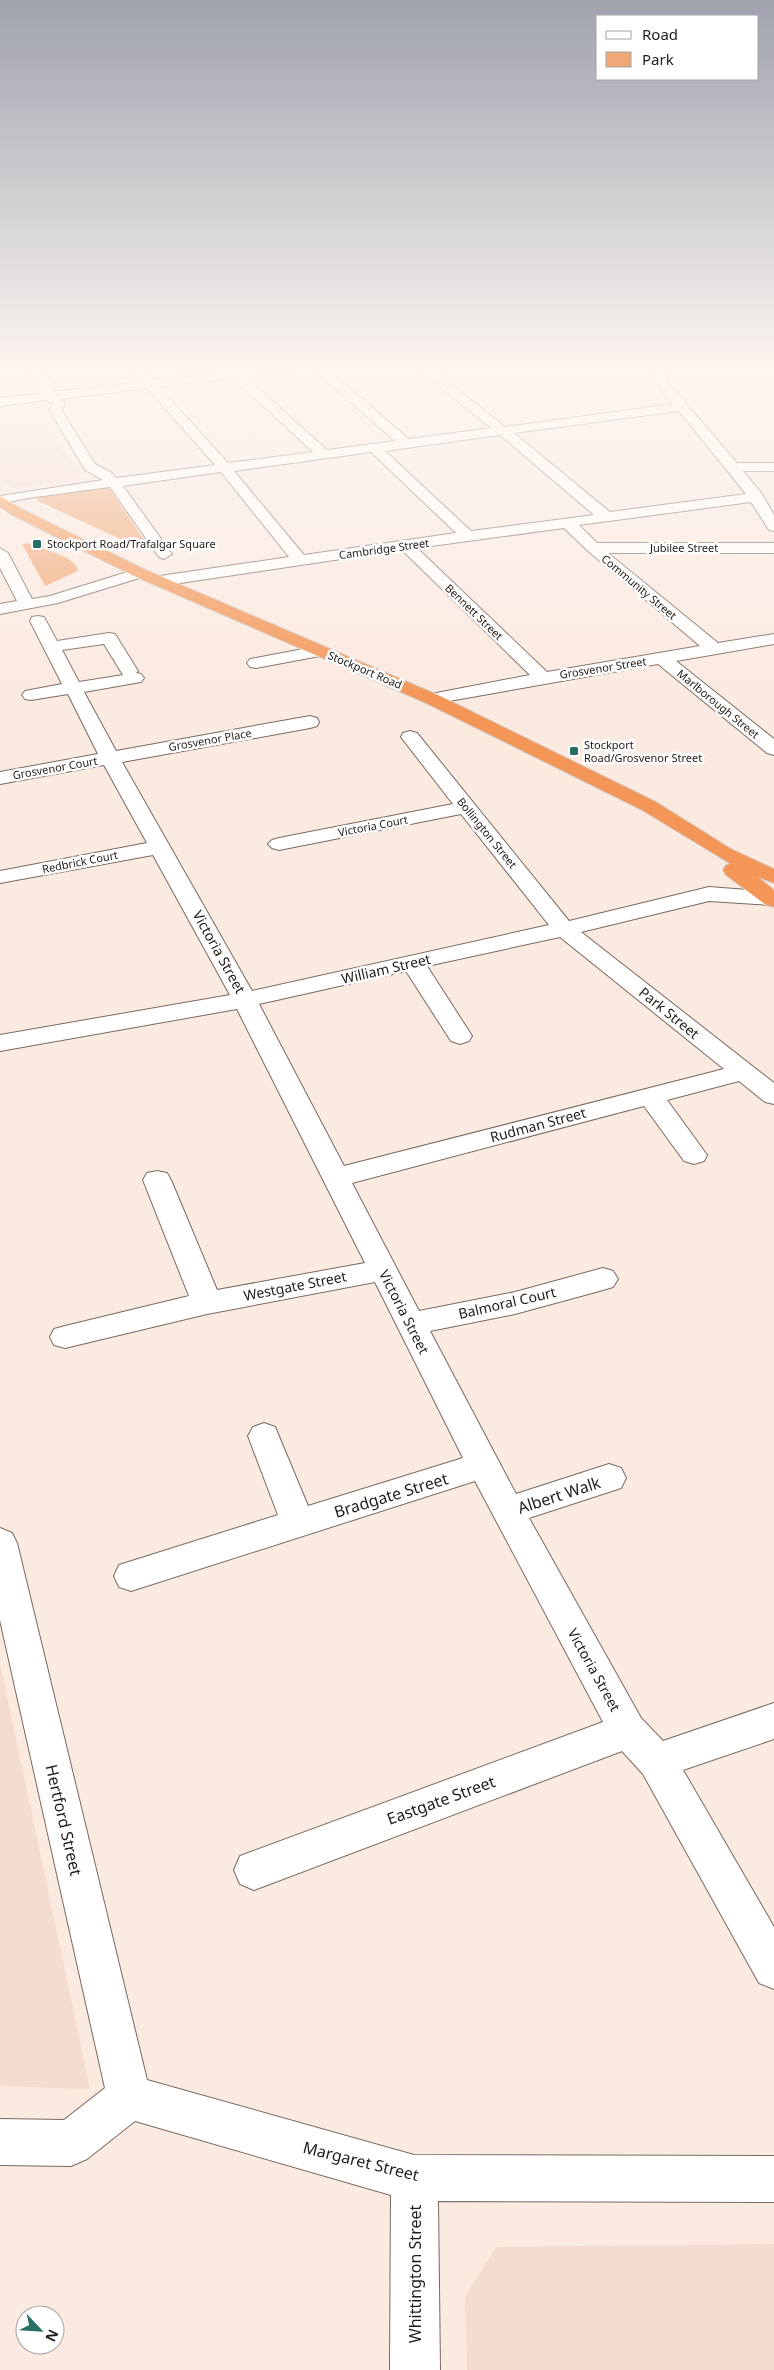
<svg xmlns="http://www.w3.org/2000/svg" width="774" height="2370" viewBox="0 0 774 2370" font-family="'Noto Sans',sans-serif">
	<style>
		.built { fill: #f4dcce }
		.green { fill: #f0a879 }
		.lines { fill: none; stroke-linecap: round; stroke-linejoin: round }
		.minor-casing { stroke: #796a61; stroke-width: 2 }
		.highway-casing { stroke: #d3d1d1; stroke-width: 2 }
		.minor { fill: #fff; fill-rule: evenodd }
		.highway { fill: #f39657; fill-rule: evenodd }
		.poi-dot { fill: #276e63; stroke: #fff; stroke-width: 2 }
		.labels { text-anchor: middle; stroke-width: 5; stroke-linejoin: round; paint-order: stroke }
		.far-poi-label { font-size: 11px; fill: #211b18; stroke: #fff; text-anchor: start }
		.far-street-label { font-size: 11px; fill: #211b18; stroke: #fff }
		.street-label { font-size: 14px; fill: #211b18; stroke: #fff }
		.near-street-label { font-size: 16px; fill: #211b18; stroke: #fff }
	</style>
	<rect width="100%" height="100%" fill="#fbeae0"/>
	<g class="built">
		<path d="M 43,424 L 84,480 L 12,488 L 0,478 L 0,428 Z"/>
		<path d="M 0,1663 L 90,2089 L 0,2086 Z"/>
		<path d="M 774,2244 L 774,2370 L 467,2370 L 465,2297 L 496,2247 Z"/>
	</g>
	<g class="green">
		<path d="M 109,488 L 149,547 L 140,548 L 38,501 L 38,497 Z"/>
		<path d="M 27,543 C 40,548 78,557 78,571 L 45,586 L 22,544 Z"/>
	</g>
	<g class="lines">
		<defs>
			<g id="minor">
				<path d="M 24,367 L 37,367 L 52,381 L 54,384 L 52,392 L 141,382 L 135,374 L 141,370 L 145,371 L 153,380 L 226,372 L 222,367 L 235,367 L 239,370 L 263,367 L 303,367 L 297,371 L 246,377 L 327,450 L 395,441 L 311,367 L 325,367 L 409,439 L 491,428 L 415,367 L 429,367 L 505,427 L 673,404 L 653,379 L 654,367 L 666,367 L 665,379 L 737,463 L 774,463 L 774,471 L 743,471 L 762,494 L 774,515 L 774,531 L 769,530 L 751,502 L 579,525 L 597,543 L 774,543 L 774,553 L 608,553 L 718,643 L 774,634 L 774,644 L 676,661 L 774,739 L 774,755 L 767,753 L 658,664 L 432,704 L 426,703 L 423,699 L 426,695 L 530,675 L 402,550 L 160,586 L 154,584 L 152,581 L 154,578 L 160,576 L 289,557 L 221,472 L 123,486 L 172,554 L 164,559 L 159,557 L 110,487 L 28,498 L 0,504 L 0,496 L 103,480 L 85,470 L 50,411 L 52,404 L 47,400 L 0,406 L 0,398 L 39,394 L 41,385 L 35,381 ZM 233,378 L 313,452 L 228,463 L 159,387 ZM 147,388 L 215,465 L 116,478 L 112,473 L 95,464 L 62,411 L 65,403 L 61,399 ZM 679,411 L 746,494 L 610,512 L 514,433 ZM 500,435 L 594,515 L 471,531 L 385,451 ZM 371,452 L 456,533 L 304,555 L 234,471 ZM 564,528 L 588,551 L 700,646 L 547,672 L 417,548 Z"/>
				<path d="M 0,548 L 8,553 L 32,599 L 50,596 L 140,568 L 146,570 L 148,573 L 146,576 L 58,603 L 0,614 L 0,604 L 17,601 L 0,568 Z"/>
				<path d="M 38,616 L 44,617 L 57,641 L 109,633 L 115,634 L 138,671 L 136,673 L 141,674 L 144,678 L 141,682 L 135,683 L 84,692 L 116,751 L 310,716 L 317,718 L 319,722 L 317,726 L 310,728 L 122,762 L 252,991 L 549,925 L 461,814 L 279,850 L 272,848 L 268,844 L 272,840 L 279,838 L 453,804 L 401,737 L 403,733 L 410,731 L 417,733 L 569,921 L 709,887 L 774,892 L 774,904 L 770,905 L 709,901 L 581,932 L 774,1083 L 774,1104 L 765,1102 L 739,1081 L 667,1100 L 707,1155 L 704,1161 L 694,1164 L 684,1161 L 644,1106 L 352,1183 L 419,1311 L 515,1292 L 603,1268 L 613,1271 L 618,1279 L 613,1287 L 603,1290 L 515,1314 L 430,1331 L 516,1494 L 609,1464 L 621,1468 L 626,1478 L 621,1488 L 529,1518 L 641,1718 L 663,1741 L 774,1703 L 774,1739 L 683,1770 L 774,1927 L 774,1989 L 759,1983 L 643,1774 L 622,1751 L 254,1890 L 240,1884 L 234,1870 L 240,1856 L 603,1722 L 475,1481 L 131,1591 L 119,1587 L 114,1576 L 119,1565 L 278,1515 L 248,1436 L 253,1427 L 264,1423 L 275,1427 L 308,1506 L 463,1458 L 375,1282 L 207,1314 L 65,1348 L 54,1345 L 50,1337 L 54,1329 L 65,1326 L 189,1296 L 143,1180 L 147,1173 L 157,1171 L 167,1173 L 171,1180 L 217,1290 L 365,1263 L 237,1009 L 0,1051 L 0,1035 L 230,995 L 153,855 L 0,883 L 0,871 L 147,843 L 104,765 L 0,784 L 0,772 L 98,754 L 68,694 L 31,700 L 25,699 L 22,695 L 25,691 L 62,684 L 30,621 L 32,617 ZM 104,644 L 123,675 L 79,682 L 62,650 ZM 560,937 L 724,1069 L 344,1166 L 259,1004 L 406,971 L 451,1041 L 460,1044 L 469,1041 L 472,1036 L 427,966 Z"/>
				<path d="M 319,646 L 325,647 L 328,651 L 325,655 L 256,668 L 250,667 L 247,663 L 250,659 L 256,658 Z"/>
				<path d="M 0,1528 L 12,1533 L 17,1543 L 147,2080 L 414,2155 L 774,2156 L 774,2202 L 438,2201 L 440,2370 L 390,2370 L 391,2195 L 135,2121 L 87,2159 L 71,2166 L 0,2165 L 0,2119 L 64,2120 L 105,2088 L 0,1620 Z"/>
			</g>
			<path id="highway" d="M 0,496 L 22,509 L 146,570 L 438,695 L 656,802 L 731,849 L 774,869 L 774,883 L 758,877 L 774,890 L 774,907 L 766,905 L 726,875 L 723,870 L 726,865 L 731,864 L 642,810 L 426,703 L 134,576 L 12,515 L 0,507 Z"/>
		</defs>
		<use href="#minor" class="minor-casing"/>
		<use href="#highway" class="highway-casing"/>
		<use href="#minor" class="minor"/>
		<use href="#highway" class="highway"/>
	</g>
	<linearGradient id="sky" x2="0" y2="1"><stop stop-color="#9fa2ae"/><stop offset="0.53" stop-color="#fdf6f1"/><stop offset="1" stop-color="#fdf6f1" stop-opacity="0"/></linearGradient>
	<rect width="774" height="699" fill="url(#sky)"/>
	<g class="poi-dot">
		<rect x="32" y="539" width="10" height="10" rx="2.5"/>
		<rect x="569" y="746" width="10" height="10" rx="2.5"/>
	</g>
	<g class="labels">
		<g class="far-poi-label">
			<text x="47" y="548">Stockport Road/Trafalgar Square</text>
			<text x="584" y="749">Stockport<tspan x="584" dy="13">Road/Grosvenor Street</tspan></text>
		</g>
		<g class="far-street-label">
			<text x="684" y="552">Jubilee Street</text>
			<text transform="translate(384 549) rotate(-8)" y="4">Cambridge Street</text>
			<text transform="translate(639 587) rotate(40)" y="4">Community Street</text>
			<text transform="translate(474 612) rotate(44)" y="4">Bennett Street</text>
			<text transform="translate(603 668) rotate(-9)" y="4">Grosvenor Street</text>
			<text transform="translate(365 670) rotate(23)" y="4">Stockport Road</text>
			<text transform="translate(718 704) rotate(39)" y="4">Marlborough Street</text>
			<text transform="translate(210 740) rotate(-10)" y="4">Grosvenor Place</text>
			<text transform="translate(55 768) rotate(-10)" y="4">Grosvenor Court</text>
			<text transform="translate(373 826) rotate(-11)" y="4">Victoria Court</text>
			<text transform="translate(487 833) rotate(51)" y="4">Bollington Street</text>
			<text transform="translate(80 862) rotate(-11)" y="4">Redbrick Court</text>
		</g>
		<g class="street-label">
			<text transform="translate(219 952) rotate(61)" y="5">Victoria Street</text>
			<text transform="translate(386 969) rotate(-13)" y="5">William Street</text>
			<text transform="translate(669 1013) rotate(39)" y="5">Park Street</text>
			<text transform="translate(538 1125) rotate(-15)" y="5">Rudman Street</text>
			<text transform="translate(295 1286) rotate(-11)" y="5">Westgate Street</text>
			<text transform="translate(507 1303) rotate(-13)" y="5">Balmoral Court</text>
			<text transform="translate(404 1312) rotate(63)" y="5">Victoria Street</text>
			<text transform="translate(594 1670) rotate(61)" y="5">Victoria Street</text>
		</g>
		<g class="near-street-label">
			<text transform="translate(391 1495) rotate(-17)" y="6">Bradgate Street</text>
			<text transform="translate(559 1495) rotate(-18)" y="6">Albert Walk</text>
			<text transform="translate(441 1800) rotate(-20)" y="6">Eastgate Street</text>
			<text transform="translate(64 1820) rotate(77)" y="6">Hertford Street</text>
			<text transform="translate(361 2161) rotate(14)" y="6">Margaret Street</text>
			<text transform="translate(415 2274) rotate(-90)" y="6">Whittington Street</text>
		</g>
	</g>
	<rect x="596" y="15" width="162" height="65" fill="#ffffff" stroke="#a6a4a3"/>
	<rect x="606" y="31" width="25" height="8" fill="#ffffff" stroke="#a6a4a3"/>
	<text x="642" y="40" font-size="15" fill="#211b18">Road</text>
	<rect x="606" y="52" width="25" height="15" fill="#f0a879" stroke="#a6a4a3"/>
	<text x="642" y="65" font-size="15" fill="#211b18">Park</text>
	<g transform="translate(40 2330) rotate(115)"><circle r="24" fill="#ffffff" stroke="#a6a4a3"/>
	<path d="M0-4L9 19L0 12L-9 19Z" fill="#276e63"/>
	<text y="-8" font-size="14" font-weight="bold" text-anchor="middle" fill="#211b18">N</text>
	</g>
</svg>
